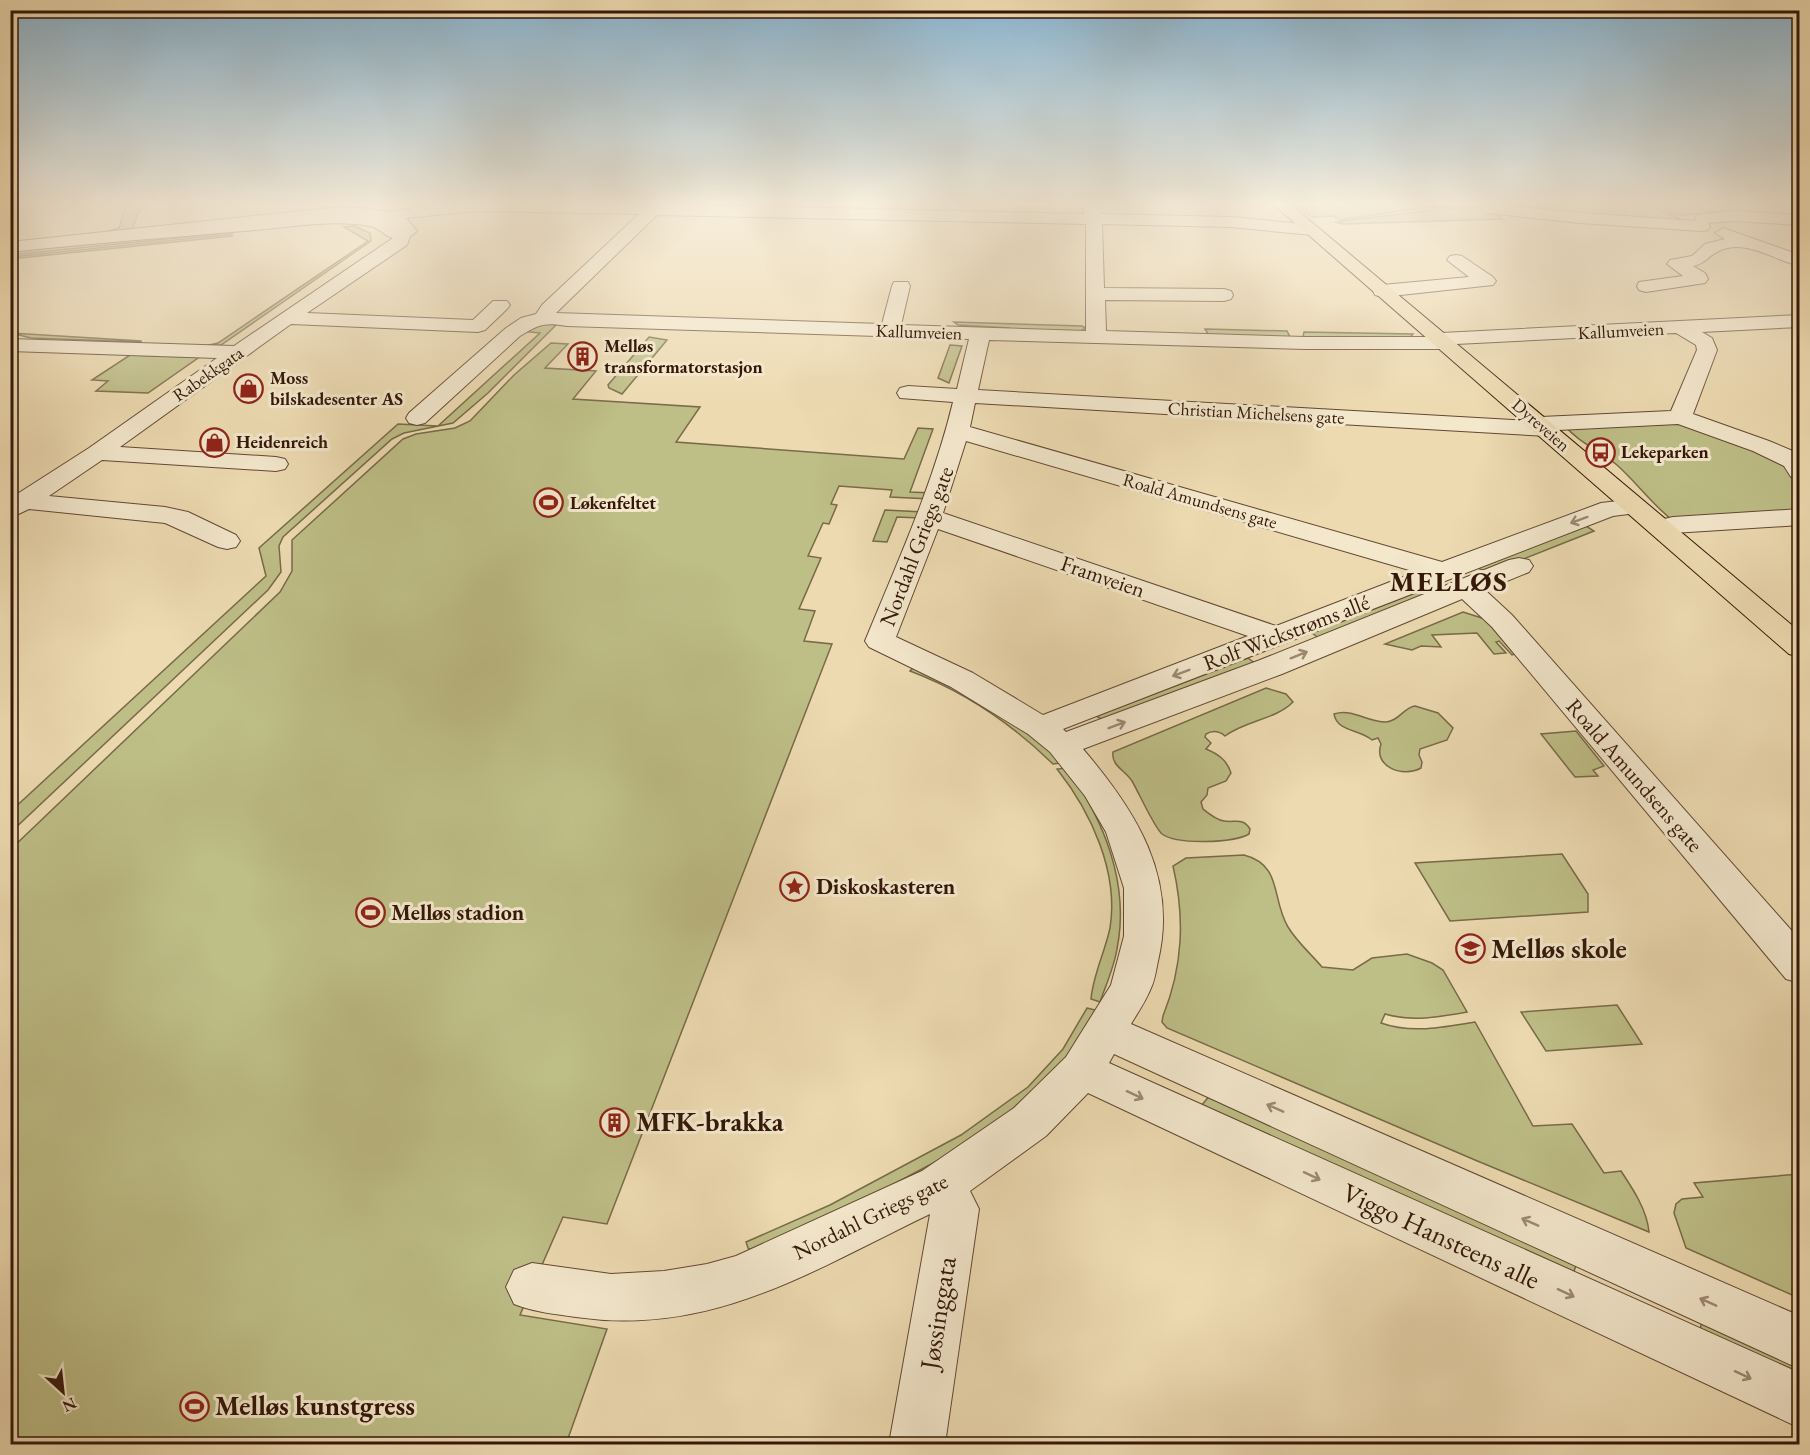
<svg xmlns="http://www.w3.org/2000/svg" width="1810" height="1455" viewBox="0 0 1810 1455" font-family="'EB Garamond',serif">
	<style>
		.green { fill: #bebe87; stroke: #796a48; stroke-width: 1.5 }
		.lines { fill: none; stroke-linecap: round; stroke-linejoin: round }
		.minor-casing { stroke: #624833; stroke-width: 2 }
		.major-casing { stroke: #341709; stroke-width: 2 }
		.minor { fill: #f3e7cc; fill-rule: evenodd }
		.major { fill: #eddab1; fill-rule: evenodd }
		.oneway { stroke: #9d8974 }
		.labels { text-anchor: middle; stroke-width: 6; stroke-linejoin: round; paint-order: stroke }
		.far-street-label { font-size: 18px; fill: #341709; stroke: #f3e7cc }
		.far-poi-label { font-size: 18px; font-weight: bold; fill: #341709; stroke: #f3e7cc; text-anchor: start }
		.street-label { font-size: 22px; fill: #341709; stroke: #f3e7cc }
		.poi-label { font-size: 22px; font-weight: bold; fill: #341709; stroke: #f3e7cc; text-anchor: start }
		.near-poi-label { font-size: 27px; font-weight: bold; fill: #341709; stroke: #f3e7cc; text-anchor: start }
		.near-street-label { font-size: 27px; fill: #341709; stroke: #f3e7cc }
		.district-label { font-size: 28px; font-weight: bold; letter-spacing: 1.5px; fill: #341709; stroke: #f3e7cc }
	</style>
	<rect width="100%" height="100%" fill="#eddab1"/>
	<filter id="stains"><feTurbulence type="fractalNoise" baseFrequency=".00333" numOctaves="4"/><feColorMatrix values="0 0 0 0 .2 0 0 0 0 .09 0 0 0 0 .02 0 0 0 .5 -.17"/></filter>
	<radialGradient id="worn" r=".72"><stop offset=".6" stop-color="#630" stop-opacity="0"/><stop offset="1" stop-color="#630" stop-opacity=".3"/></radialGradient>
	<g class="green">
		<path d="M 126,204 L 150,205 L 138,212 L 132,231 L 108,234 L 108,231 L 119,228 Z"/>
		<path d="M 1294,204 L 1647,204 L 1685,221 L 1466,206 L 1419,208 L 1340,220 L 1334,216 L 1312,217 Z"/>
		<path d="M 1656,204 L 1698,204 L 1698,205 L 1692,207 L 1719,213 L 1677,215 Z"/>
		<path d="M 1440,209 C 1457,209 1492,202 1502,219 L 1343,224 L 1335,222 Z"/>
		<path d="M 354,226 L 370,233 L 371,241 L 221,345 L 205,346 L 218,343 L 368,241 L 344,227 Z"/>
		<path d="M 227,232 L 216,234 L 11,255 L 11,251 L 163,235 Z"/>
		<path d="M 232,234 L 232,236 L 11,259 L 11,257 Z"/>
		<path d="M 954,322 L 1082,326 L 1086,328 L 1077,333 L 1010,332 L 1009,328 L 958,325 Z"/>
		<path d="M 535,324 L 557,324 L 488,393 L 453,423 L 404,433 L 392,439 L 283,537 L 279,546 L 281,572 L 268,590 L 11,832 L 11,811 L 266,576 L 259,548 L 398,424 L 438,426 L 540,333 L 520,331 Z"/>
		<path d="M 1205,329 L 1287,331 L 1291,339 L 1210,337 Z"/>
		<path d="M 1304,332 L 1413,334 L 1408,340 L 1303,337 Z"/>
		<path d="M 11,333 L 141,341 L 141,342 L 31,338 Z"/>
		<path d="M 649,337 L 667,340 L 622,394 L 609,388 L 608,385 Z"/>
		<path d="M 551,343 L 568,344 L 545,368 L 596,371 L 573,399 L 700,407 L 676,442 L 904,459 L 918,428 L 933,429 L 910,492 L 932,493 L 930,499 L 890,497 L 892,490 L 839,486 L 831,504 L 837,505 L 829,524 L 823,523 L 808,556 L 821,558 L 799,609 L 815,611 L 804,641 L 832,644 L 607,1224 L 563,1217 L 520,1315 L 607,1329 L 566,1444 L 11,1444 L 11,849 L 280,592 L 292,571 L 292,540 L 403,439 L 416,434 L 455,428 L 470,421 L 514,375 Z"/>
		<path d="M 950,345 L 962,346 L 949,383 L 938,378 Z"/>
		<path d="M 130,355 L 194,357 L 198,358 L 148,393 L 96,391 L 108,381 L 92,380 Z"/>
		<path d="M 1677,422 L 1730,437 L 1788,468 L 1799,492 L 1799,511 L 1671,519 C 1651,503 1636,482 1617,465 C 1600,451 1578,442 1564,425 Z"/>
		<path d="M 885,510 L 923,512 L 920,518 L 897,517 L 887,542 L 873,541 Z"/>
		<path d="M 1586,526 L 1594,531 L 1488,573 L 1478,568 Z"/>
		<path d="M 1420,591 L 1429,596 L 1320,639 L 1312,633 Z"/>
		<path d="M 1463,612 L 1485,619 L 1515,654 L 1512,655 L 1499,641 L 1496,642 L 1506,653 L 1494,654 L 1477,633 L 1432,635 L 1441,647 L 1421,646 L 1412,650 L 1385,644 Z"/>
		<path d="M 1248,658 L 1256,664 L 1107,722 L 1096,716 Z"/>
		<path d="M 914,667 L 931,674 L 1040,741 L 1061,763 L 1053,764 C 1011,723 966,692 910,671 Z"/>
		<path d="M 1266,688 L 1286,694 L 1293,702 C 1275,720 1246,720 1225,736 C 1219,731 1213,730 1206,734 L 1205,737 L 1211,743 L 1206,749 C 1218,754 1227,760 1231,773 L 1226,781 L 1208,788 L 1207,795 L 1201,802 L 1203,809 C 1209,814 1216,820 1224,821 C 1235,823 1243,817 1250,829 L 1249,834 C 1233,843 1177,845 1162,834 C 1154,827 1139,793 1132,781 C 1125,770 1111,766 1113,752 Z"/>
		<path d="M 1415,706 L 1438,713 L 1453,728 L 1447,740 L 1420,749 L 1419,755 L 1422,762 L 1421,768 C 1403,778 1373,767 1381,744 L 1378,738 L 1372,740 C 1360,729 1337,732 1334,714 C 1353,708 1366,722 1386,722 C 1399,721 1403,708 1415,706 Z"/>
		<path d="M 1576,731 L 1604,766 L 1593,770 L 1598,776 L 1575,777 L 1541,734 Z"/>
		<path d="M 1067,768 C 1104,820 1130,884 1117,949 C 1114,967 1106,985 1100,1002 L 1091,999 C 1093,975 1105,952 1110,928 C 1119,872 1091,812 1057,769 Z"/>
		<path d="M 1562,854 L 1588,894 L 1588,912 L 1450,921 L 1415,863 Z"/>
		<path d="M 1244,855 C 1283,865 1271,899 1288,927 C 1297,942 1311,954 1322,967 L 1353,970 L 1372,958 L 1407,954 L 1432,963 L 1443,970 L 1467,1012 C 1439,1017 1412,1022 1385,1014 L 1381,1023 C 1412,1034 1443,1027 1475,1022 L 1533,1126 L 1572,1124 L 1604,1173 L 1621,1171 C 1633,1189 1647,1210 1649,1232 L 1475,1160 L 1167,1028 L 1162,1022 L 1163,1016 C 1183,966 1185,918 1173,866 L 1186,858 Z"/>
		<path d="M 1617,1005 L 1642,1044 L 1546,1051 L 1521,1012 Z"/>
		<path d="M 1087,1008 L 1095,1010 L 1073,1052 L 1004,1117 L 952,1153 L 877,1193 L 752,1251 L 748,1248 L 746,1242 L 830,1205 L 961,1135 L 1028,1087 L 1063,1049 Z"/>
		<path d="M 1211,1094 L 1578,1260 L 1573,1274 L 1201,1106 Z"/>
		<path d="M 1799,1174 L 1799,1298 L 1686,1248 L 1674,1213 L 1676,1204 L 1682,1199 L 1703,1197 L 1694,1183 Z"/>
		<path d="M 1702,1315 L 1799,1360 L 1799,1380 L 1700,1334 Z"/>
	</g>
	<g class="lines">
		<defs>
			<g id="minor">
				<path d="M 438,204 L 654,204 L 1084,214 L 1082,204 L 1098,204 L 1101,214 L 1230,217 L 1312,225 L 1320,230 L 1312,235 L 1230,227 L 1102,224 L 1104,288 L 1224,289 L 1231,291 L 1233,295 L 1231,299 L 1224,301 L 1105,300 L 1106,331 L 1305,337 L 1432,337 L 1441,333 L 1800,315 L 1800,327 L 1702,332 L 1712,338 L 1717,350 L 1693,414 L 1769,441 L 1800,454 L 1800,479 L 1791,477 L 1784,466 L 1753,451 L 1678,424 L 1558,430 L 1555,434 L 1547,436 L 975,403 L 970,427 L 1442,562 L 1601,503 L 1635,499 L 1644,502 L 1648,507 L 1644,512 L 1613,516 L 1063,729 L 1066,732 L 1260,660 L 1509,560 L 1519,558 L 1529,560 L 1533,566 L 1529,572 L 1485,590 L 1512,615 L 1800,940 L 1800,983 L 1786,979 L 1492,627 L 1462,599 L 1282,674 L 1083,749 C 1136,811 1178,877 1158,961 C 1156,970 1155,980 1151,988 C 1146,1001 1138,1012 1131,1024 L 1800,1316 L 1800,1369 L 1114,1054 L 1109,1063 L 1800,1373 L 1800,1428 L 1088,1093 L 1046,1136 L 970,1191 L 979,1209 L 945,1444 L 889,1444 L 930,1214 C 813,1270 712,1337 576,1317 C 555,1314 534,1312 514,1304 L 506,1287 L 514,1270 L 532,1263 L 611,1274 L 664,1271 L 707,1264 L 736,1256 L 922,1171 L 1014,1108 L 1066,1057 L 1111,985 L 1124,936 L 1124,888 L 1106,832 L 1085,796 L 1050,752 L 1028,734 L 951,687 L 869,647 L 865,641 C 897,563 933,485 953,402 L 900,398 L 897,393 L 900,388 L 908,386 L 957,389 L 969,339 L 567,326 C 545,322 539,324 520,336 L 425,423 L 417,425 L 409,423 L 406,418 L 409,413 L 506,328 L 521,318 L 536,314 L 542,305 L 639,214 L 476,211 L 406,218 L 417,231 L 410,237 L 407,245 L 307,313 L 473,320 L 493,301 L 507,301 L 510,305 L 507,309 L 485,330 L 478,332 L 291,324 L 120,447 L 276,457 L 285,459 L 288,464 L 285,469 L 276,471 L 102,460 L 49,496 L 165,507 L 188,512 L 236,535 L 240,541 L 236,547 L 227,549 L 218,547 L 165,523 L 29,509 L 10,518 L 10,498 L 14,496 L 89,448 L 217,358 L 10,351 L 10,339 L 234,346 L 393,238 C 384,236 380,228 370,226 C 334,219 292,227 256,230 C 174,237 93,243 10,252 L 10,242 L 330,208 L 362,208 L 391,212 ZM 657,215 L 1086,224 L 1086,331 L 901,325 L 910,286 L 908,282 L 894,282 L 892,286 L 882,324 L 556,313 ZM 1676,333 L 1696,345 L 1697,350 L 1671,411 L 1541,417 L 1531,421 L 978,390 L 989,340 L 1305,349 L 1447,349 L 1456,344 ZM 966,441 L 1416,572 L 1276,626 L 943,513 ZM 938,529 L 1248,636 L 1043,715 L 973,673 L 896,637 Z"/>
				<path d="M 1492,204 L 1580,213 L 1697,221 L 1695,218 L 1697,215 L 1733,211 L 1800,215 L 1800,225 L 1733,221 L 1708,223 L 1710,226 L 1708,230 L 1702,231 L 1580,223 L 1488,213 L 1480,208 L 1482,205 Z"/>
				<path d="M 1723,228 L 1800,255 L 1800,266 C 1773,260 1744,237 1717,252 C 1707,257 1705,264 1693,266 L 1705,273 L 1708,279 L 1705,283 L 1646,292 L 1639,290 L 1637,286 L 1639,282 L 1683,276 L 1667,264 L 1670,260 L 1692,256 L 1705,244 L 1725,239 L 1715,233 Z"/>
				<path d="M 1456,255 L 1462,256 L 1493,277 L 1496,281 L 1493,285 L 1382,297 L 1375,295 L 1373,291 L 1375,287 L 1382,285 L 1469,277 L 1447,260 L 1450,256 Z"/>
				<path d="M 1800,509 L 1800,525 L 1673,533 L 1664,531 L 1660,525 L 1664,519 L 1673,517 Z"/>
			</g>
			<path id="major" d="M 1273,204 L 1290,204 L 1800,632 L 1800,657 L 1789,654 Z"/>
		</defs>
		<use href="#minor" class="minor-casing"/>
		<use href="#major" class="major-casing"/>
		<use href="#minor" class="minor"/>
		<use href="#major" class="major"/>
	</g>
	<defs><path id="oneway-shaft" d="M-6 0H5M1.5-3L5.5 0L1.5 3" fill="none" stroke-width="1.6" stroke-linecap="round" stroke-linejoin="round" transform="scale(1.5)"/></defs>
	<g class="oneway">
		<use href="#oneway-shaft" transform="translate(1579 520) rotate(160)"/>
		<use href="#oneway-shaft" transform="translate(1299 655) rotate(-22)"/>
		<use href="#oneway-shaft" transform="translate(1181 673) rotate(159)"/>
		<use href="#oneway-shaft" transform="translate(1117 725) rotate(-21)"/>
		<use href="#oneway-shaft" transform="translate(1135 1095) rotate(25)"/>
		<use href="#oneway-shaft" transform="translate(1275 1108) rotate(-156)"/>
		<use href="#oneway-shaft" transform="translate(1312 1176) rotate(25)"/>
		<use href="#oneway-shaft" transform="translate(1530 1222) rotate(-156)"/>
		<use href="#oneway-shaft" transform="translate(1566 1293) rotate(25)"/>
		<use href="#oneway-shaft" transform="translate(1708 1302) rotate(-156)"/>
		<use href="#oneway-shaft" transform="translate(1743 1375) rotate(25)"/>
	</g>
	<linearGradient id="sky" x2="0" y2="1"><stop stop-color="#89b6d3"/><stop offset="0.5" stop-color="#f7eedc"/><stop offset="1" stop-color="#f7eedc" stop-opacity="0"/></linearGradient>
	<rect width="1810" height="407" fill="url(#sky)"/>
	<defs>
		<symbol id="building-ring" viewBox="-11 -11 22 22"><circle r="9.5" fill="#f3e7cc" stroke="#8f2418" stroke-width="1.5"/><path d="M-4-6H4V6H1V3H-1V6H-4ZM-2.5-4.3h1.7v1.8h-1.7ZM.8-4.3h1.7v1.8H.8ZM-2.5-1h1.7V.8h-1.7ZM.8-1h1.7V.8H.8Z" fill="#8f2418"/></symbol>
		<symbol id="shop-ring" viewBox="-11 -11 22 22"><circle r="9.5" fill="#f3e7cc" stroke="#8f2418" stroke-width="1.5"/><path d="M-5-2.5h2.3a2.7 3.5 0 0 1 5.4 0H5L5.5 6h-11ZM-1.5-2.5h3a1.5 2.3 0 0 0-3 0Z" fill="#8f2418"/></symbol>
		<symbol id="bus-ring" viewBox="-11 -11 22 22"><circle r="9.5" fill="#f3e7cc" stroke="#8f2418" stroke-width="1.5"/><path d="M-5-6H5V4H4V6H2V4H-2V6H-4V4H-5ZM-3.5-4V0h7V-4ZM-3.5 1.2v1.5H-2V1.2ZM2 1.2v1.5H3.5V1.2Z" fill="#8f2418"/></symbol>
		<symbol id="stadium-ring" viewBox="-11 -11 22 22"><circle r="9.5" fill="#f3e7cc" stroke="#8f2418" stroke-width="1.5"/><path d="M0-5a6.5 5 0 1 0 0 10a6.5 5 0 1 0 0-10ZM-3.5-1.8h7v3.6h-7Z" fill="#8f2418"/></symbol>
		<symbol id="sight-ring" viewBox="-11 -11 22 22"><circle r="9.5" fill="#f3e7cc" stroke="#8f2418" stroke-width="1.5"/><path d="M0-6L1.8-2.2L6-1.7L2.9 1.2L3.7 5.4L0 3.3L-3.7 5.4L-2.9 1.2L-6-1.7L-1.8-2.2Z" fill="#8f2418"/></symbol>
		<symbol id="school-ring" viewBox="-11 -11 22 22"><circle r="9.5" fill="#f3e7cc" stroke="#8f2418" stroke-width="1.5"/><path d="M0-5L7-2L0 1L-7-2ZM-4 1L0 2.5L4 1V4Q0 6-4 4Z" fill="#8f2418"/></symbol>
	</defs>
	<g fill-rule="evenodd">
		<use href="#building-ring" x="566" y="340" width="33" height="33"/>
		<use href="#shop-ring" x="232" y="372" width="33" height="33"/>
		<use href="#shop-ring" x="198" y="426" width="33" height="33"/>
		<use href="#bus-ring" x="1584" y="436" width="33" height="33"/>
		<use href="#stadium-ring" x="532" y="486" width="33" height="33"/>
		<use href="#sight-ring" x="778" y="870" width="33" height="33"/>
		<use href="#stadium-ring" x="354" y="896" width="33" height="33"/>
		<use href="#school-ring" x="1454" y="932" width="33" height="33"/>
		<use href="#building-ring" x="598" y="1106" width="33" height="33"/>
		<use href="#stadium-ring" x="178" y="1390" width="33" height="33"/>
	</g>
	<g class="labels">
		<g class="far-street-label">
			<text transform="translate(1621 331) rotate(-3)" y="6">Kallumveien</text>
			<text transform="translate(919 332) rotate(2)" y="6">Kallumveien</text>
			<text transform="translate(208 374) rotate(-35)" y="6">Rabekkgata</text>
			<text transform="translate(1256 413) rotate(3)" y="6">Christian Michelsens gate</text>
			<text transform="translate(1541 425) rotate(41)" y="6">Dyreveien</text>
			<text transform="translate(1200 501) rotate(16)" y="6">Roald Amundsens gate</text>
		</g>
		<g class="far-poi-label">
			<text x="604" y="352">Melløs<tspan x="604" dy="21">transformatorstasjon</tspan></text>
			<text x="270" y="384">Moss<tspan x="270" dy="21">bilskadesenter AS</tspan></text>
			<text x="236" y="448">Heidenreich</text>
			<text x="1621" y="458">Lekeparken</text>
			<text x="570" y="509">Løkenfeltet</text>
		</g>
		<g class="street-label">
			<text transform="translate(916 546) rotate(-69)" y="8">Nordahl Griegs gate</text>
			<text transform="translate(1103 576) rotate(19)" y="8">Framveien</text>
			<text transform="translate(1286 632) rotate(-21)" y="8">Rolf Wickstrøms allé</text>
			<text transform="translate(1635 775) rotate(49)" y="8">Roald Amundsens gate</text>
			<text transform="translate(870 1216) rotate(-26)" y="8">Nordahl Griegs gate</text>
		</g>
		<g class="poi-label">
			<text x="816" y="894">Diskoskasteren</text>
			<text x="391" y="920">Melløs stadion</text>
		</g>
		<g class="near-poi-label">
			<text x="1491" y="958">Melløs skole</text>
			<text x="636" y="1131">MFK-brakka</text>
			<text x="215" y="1415">Melløs kunstgress</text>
		</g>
		<g class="near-street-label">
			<text transform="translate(1441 1236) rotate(25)" y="9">Viggo Hansteens alle</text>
			<text transform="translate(938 1313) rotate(-81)" y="9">Jøssinggata</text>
		</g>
		<g class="district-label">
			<text x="1449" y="591">MELLØS</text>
		</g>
	</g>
	<rect width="1810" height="1455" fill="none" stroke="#eddab1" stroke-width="36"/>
	<rect x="12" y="12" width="1786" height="1431" fill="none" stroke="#341709" stroke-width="3"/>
	<rect x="18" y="18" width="1774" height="1419" fill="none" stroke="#341709" stroke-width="1.5"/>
	<g transform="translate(63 1392) rotate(153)" stroke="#f3e7cc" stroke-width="4.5" paint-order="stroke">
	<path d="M0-4.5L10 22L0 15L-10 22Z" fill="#341709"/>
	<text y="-9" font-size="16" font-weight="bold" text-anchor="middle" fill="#341709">N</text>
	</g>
	<rect width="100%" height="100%" filter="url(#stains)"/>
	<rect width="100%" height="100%" fill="url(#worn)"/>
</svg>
